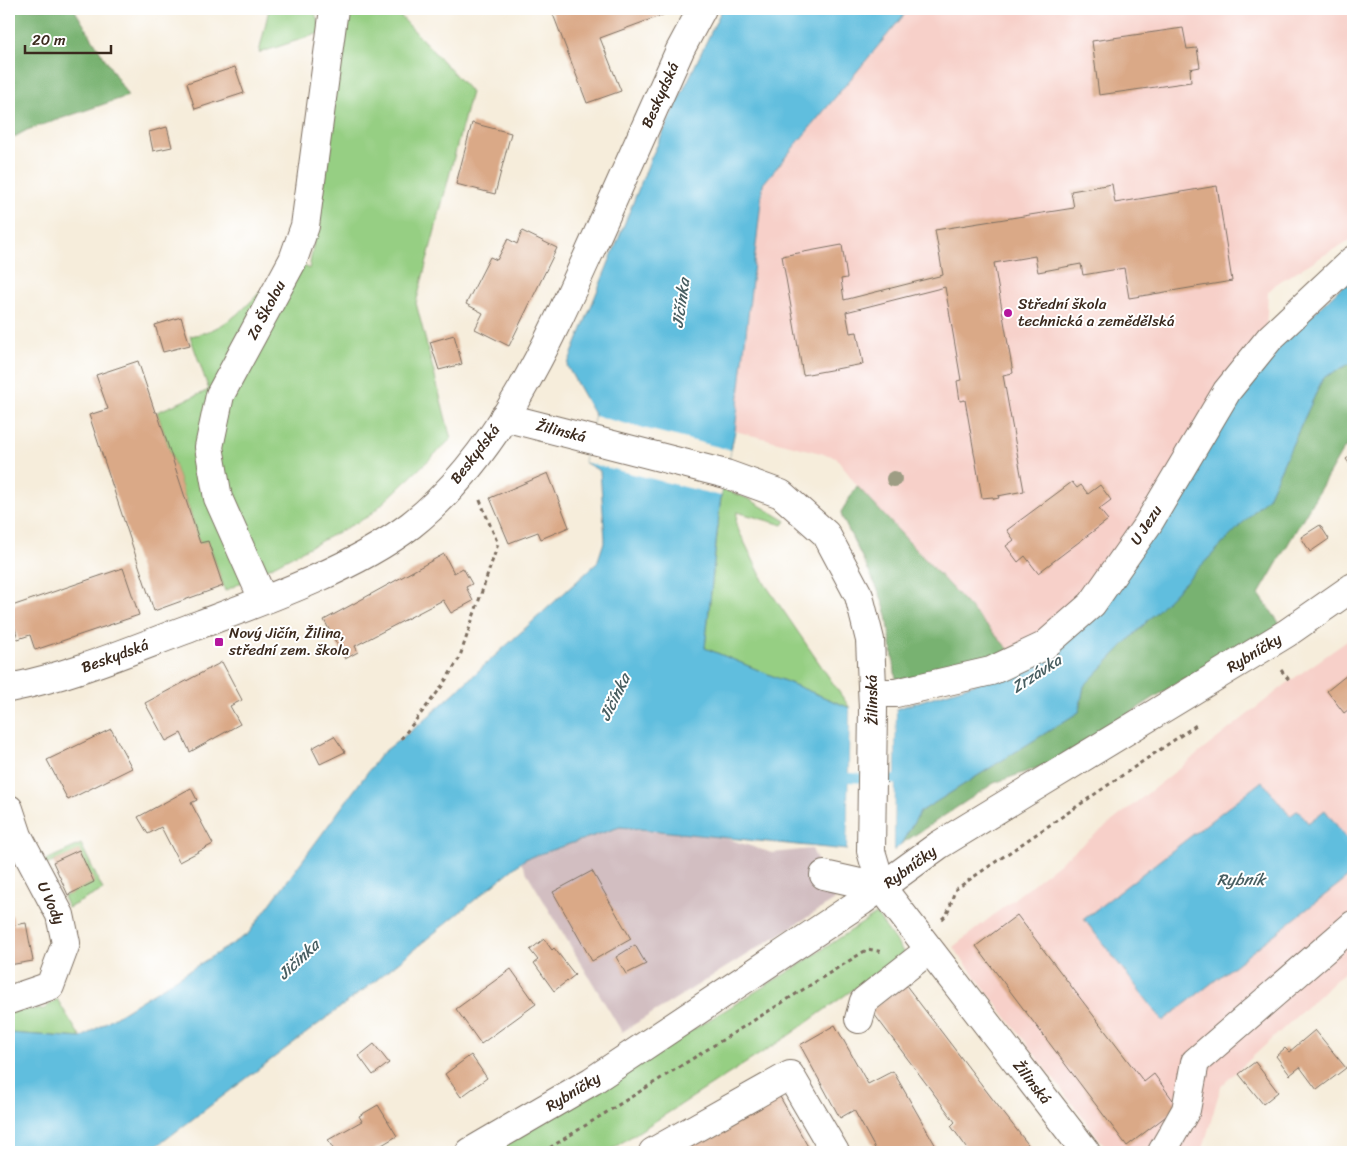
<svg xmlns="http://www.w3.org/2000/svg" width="1362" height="1161" viewBox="0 0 1362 1161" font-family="Sriracha,sans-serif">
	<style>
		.built { fill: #f7d0c9 }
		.industrial { fill: #d2bec1 }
		.green { fill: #96cf83; stroke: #687c50 }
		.forest { fill: #78b271; stroke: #5a6e48 }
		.water { fill: #60bede; stroke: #4e747e }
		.pier { fill: #f6eddb }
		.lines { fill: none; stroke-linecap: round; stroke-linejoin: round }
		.stream { stroke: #60bede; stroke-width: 9 }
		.building { fill: #daa987 }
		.minor-casing { stroke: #7c6e60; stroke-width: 30 }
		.path { stroke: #7c6e60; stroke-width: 3; stroke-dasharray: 4 4; stroke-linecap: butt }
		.minor { stroke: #fff; stroke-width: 28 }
		.tree { fill: #9e9d84 }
		.poi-dot { fill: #b5179e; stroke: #fff; stroke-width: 2 }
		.labels { text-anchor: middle; stroke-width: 4; stroke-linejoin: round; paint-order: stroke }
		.street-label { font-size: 15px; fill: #3b2a1e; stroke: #fff }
		.poi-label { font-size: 15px; fill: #3b2a1e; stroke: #fff; text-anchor: start }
		.water-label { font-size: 16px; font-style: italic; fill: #485e61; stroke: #fff }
	</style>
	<rect width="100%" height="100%" fill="#fff"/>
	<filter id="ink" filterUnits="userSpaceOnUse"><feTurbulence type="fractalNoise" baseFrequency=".02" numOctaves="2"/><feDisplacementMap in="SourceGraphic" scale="10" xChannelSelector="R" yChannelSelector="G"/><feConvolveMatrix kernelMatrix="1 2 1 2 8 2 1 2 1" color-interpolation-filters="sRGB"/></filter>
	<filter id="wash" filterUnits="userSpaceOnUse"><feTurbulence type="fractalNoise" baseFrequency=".0096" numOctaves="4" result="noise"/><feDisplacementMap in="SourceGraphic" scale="20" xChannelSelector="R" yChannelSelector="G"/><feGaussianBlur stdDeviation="1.12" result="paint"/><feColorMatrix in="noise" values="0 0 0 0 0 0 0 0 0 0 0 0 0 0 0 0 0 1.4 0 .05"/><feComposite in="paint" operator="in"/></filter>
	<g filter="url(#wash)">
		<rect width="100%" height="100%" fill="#f6eddb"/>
		<g class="built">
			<path d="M 909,9 L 1353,9 L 1353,238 L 1277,283 L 1268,292 L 1266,333 L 1086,599 L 1013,654 L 860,490 L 836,457 L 735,431 L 763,184 Z"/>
			<path d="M 1353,637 L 1353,964 L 1221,1086 L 1202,1152 L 1109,1152 L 953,947 L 1290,681 Z"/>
		</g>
		<path class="industrial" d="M 620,827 L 725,838 L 772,853 L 812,849 L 835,900 L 622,1032 L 521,863 L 525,859 Z"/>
		<g class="green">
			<path d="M 269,9 L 313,9 L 323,32 L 259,53 Z"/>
			<path d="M 345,9 L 394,9 L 471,92 L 416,303 L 451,439 L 369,516 L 225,591 L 208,541 L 200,543 L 157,412 L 209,390 L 190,336 C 233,330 264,290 286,256 L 309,269 L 323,188 Z"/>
			<path d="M 722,489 L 749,499 L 786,521 L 783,525 L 737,512 L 736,525 L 765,584 L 850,708 L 705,648 Z"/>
			<path d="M 81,844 L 103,890 L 68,908 L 63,897 L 94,882 L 79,851 L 46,865 L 44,861 Z"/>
			<path d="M 876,914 L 904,953 L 788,1036 L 607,1152 L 492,1152 L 796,967 Z"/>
			<path d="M 57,999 L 81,1038 L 9,1033 L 9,1011 L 44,1009 Z"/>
		</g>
		<g class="forest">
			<path d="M 9,9 L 74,9 L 128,96 L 27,130 L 9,140 Z"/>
			<path d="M 1353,362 L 1353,438 L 1341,453 L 1259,594 L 1285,631 L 1223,664 L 1183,679 L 1054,762 L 994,783 L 901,844 L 920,812 L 1079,712 L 1084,686 L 1268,497 L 1323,378 Z"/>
			<path d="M 857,486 L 1013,654 L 932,675 L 896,679 L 887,615 L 880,594 L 842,517 L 841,512 Z"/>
		</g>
		<g class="water">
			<path d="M 722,9 L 909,9 L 763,184 L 735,431 L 721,496 L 705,648 L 850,708 L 847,850 L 620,827 L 525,859 L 374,982 L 149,1152 L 9,1152 L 9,1033 L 81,1038 L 248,934 L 381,754 L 420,724 L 597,563 L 605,539 L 600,471 L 584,462 L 595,416 L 567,366 L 651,158 Z"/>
			<path d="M 1353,276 L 1353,362 L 1323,378 L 1268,497 L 1084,686 L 1079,712 L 920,812 L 901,844 L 894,851 L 896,709 L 1002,675 L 1037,658 L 1240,383 Z"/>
			<path d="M 1262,781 L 1290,816 L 1298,810 L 1308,823 L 1325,810 L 1353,847 L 1352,874 L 1163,1021 L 1084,919 Z"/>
		</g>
		<g class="pier">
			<path d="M 595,416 L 731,450 L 721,496 L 584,462 Z"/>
			<path d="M 850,708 L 852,709 L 850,850 L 847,850 Z"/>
			<path d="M 894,709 L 896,709 L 894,851 L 891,851 Z"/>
		</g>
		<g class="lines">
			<path class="stream" d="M 838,777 L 895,780 L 904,775"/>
		</g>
		<g id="blocks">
			<g class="building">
				<path d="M 551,9 L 663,9 L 665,14 L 600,38 L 621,91 L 587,103 Z"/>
				<path d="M 1183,28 L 1187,49 L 1197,48 L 1200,67 L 1190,69 L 1191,82 L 1099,95 L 1092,41 Z"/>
				<path d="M 235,67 L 244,93 L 195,109 L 187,83 Z"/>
				<path d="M 472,123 L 511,133 L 495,194 L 456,184 Z"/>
				<path d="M 167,127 L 172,147 L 153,151 L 149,132 Z"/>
				<path d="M 1112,184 L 1115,203 L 1217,186 L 1232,281 L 1129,298 L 1124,268 L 1083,275 L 1081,264 L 1038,272 L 1035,256 L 994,263 L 1013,373 L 1003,375 L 1024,491 L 998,496 L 999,498 L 994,499 L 993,497 L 982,498 L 965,400 L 960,401 L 957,381 L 961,380 L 945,287 L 846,312 L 850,333 L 857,332 L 863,364 L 803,375 L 782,256 L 842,245 L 847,278 L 841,279 L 844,300 L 943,275 L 935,230 L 1074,208 L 1071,191 Z"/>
				<path d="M 522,231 L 557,248 L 509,346 L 475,329 L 483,313 L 466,304 L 490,257 L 497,260 L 508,239 L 517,244 Z"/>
				<path d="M 181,317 L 190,345 L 163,352 L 155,325 Z"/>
				<path d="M 454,335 L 462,364 L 439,370 L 430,342 Z"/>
				<path d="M 138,361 L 155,412 L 157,412 L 200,543 L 208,541 L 223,586 L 154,611 L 89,415 L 108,409 L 96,375 Z"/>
				<path d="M 1353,454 L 1353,469 L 1346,459 Z"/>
				<path d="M 548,473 L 569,527 L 541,539 L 538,532 L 509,543 L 490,498 Z"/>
				<path d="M 1072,482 L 1077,488 L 1081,485 L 1088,494 L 1100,485 L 1111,500 L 1099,509 L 1108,520 L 1038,573 L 1025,556 L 1018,562 L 1006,546 L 1014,540 L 1007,530 Z"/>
				<path d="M 1320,525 L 1329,539 L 1310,552 L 1301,537 Z"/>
				<path d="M 444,554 L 454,573 L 463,568 L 472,584 L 466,587 L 473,601 L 451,613 L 443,600 L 355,646 L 358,652 L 345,659 L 324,620 Z"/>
				<path d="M 123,568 L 139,615 L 35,650 L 30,635 L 18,639 L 9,607 Z"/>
				<path d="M 222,662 L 242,700 L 230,706 L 240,724 L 190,752 L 181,733 L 166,741 L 145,703 Z"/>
				<path d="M 1353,670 L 1353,706 L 1344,713 L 1327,691 Z"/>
				<path d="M 111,729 L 132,768 L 68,800 L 47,760 Z"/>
				<path d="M 334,736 L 345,752 L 320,764 L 312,748 Z"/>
				<path d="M 191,788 L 197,800 L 191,803 L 213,844 L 179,862 L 161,827 L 148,834 L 138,817 Z"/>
				<path d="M 79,850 L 94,882 L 68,895 L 53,862 Z"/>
				<path d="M 592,871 L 631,939 L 592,961 L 553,892 Z"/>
				<path d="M 9,915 L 12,915 L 14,925 L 26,923 L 33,961 L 9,965 Z"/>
				<path d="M 1017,915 L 1144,1082 L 1154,1074 L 1178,1107 L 1127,1146 L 976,946 Z"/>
				<path d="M 544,939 L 552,950 L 554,948 L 575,975 L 554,991 L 534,963 L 538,960 L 530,950 Z"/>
				<path d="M 635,945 L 646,964 L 626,974 L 616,957 Z"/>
				<path d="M 511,969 L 536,1004 L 481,1044 L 456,1009 Z"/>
				<path d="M 905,984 L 991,1097 L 1034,1152 L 970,1152 L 951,1126 L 955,1122 L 871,1010 Z"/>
				<path d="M 835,1025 L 868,1084 L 893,1071 L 937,1148 L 932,1150 L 933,1152 L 877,1152 L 854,1110 L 840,1118 L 800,1045 Z"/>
				<path d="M 1315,1030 L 1346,1068 L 1317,1090 L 1300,1067 L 1290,1075 L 1276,1056 L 1285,1048 L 1289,1052 Z"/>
				<path d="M 374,1044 L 389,1063 L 373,1075 L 359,1056 Z"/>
				<path d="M 471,1055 L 487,1078 L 461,1097 L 445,1074 Z"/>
				<path d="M 1255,1062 L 1278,1092 L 1263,1104 L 1239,1074 Z"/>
				<path d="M 779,1095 L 811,1152 L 674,1152 Z"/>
				<path d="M 378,1105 L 397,1136 L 370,1152 L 335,1152 L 328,1140 L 362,1121 L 359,1116 Z"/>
			</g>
		</g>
	</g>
	<g filter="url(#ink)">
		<use href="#blocks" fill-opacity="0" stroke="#7c6e60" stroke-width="1"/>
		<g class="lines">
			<defs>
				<g id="minor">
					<path d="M 504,417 L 726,474 L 781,494 L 826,534 L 859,596 L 870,640 L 873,709 L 871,851 L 882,888 L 1086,1152"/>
					<path d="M 263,599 L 218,498 L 209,447 L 220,395 L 293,260 L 305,226 L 334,9"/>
					<path d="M 9,688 C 75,675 138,647 201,624 C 268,599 355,568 411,525 C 501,454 553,333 599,231 C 626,171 653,111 680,50 L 702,9"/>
					<path d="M 873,693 L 896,693 L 991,671 L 1044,646 L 1092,604 L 1148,524 L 1227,391 L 1270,338 L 1353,260"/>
					<path d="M 9,809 L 18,836 L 60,915 L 66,943 L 50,986 L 9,1000"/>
					<path d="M 824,875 L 882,888"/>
					<path d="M 859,1019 L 864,1001 L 929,950"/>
					<path d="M 470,1152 L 592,1081 L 862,901 L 939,845 L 1287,633 L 1353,587"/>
					<path d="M 653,1152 L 790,1075 L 835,1152"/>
					<path d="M 1162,1152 L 1186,1110 L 1195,1062 L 1353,925"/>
				</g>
			</defs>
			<use href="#minor" class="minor-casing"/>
			<g class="path">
				<path d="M 1281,670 L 1290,681"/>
				<path d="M 401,739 L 440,689 L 459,659 L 498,544 L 479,498"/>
				<path d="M 942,919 C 952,911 950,900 956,889 L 1199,723"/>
				<path d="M 543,1152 L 868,949 L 883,952"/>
			</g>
			<use href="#minor" class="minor"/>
		</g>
		<circle class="tree" cx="894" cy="479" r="8"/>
	</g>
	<g class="poi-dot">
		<circle cx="1008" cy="313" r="5"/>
		<rect x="214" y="637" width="10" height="10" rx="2.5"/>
	</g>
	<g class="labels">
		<g class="street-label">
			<text transform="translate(660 95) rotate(-66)" y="5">Beskydská</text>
			<text transform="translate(266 310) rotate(-62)" y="5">Za Školou</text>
			<text transform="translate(561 431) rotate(14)" y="5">Žilinská</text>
			<text transform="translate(475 454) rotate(-52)" y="5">Beskydská</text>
			<text transform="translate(1146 525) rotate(-57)" y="5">U Jezu</text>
			<text transform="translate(1254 653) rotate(-31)" y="5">Rybníčky</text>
			<text transform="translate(115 656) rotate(-20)" y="5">Beskydská</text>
			<text transform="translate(872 700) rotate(-91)" y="5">Žilinská</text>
			<text transform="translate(910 867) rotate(-36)" y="5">Rybníčky</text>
			<text transform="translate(51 903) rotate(66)" y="5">U Vody</text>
			<text transform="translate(1032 1082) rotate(52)" y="5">Žilinská</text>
			<text transform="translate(573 1092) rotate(-31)" y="5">Rybníčky</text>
		</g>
		<g class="poi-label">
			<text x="1018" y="309">Střední škola<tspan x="1018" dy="17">technická a zemědělská</tspan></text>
			<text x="229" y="638">Nový Jičín, Žilina,<tspan x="229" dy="17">střední zem. škola</tspan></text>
		</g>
		<g class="water-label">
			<text transform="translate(680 303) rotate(-82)" y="6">Jičínka</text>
			<text transform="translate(1036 673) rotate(-33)" y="6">Zrzávka</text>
			<text transform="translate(614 697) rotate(-64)" y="6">Jičínka</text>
			<text x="1241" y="885">Rybník</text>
			<text transform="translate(298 959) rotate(-43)" y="6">Jičínka</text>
		</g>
	</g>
	<rect width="1362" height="1161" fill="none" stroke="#fff" stroke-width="30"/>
	<path d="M25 45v8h86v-8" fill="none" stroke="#3b2a1e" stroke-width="2.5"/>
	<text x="32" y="45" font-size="15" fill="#3b2a1e" stroke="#ffffff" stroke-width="4" paint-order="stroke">20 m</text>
</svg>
